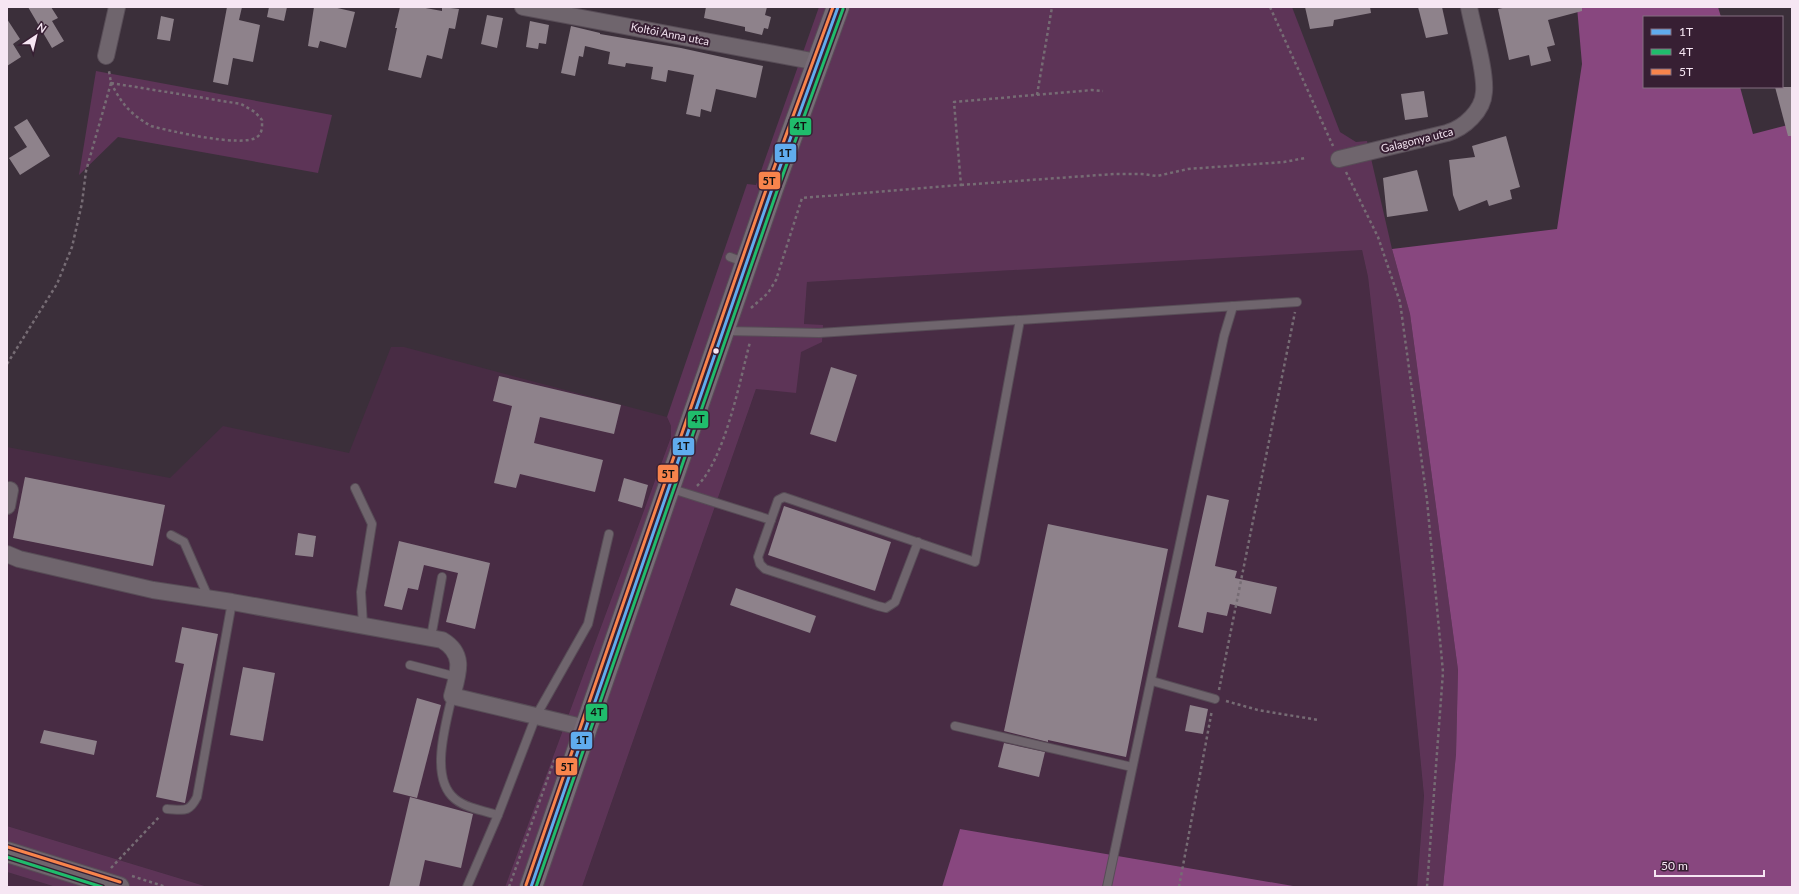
<svg xmlns="http://www.w3.org/2000/svg" width="1799" height="894" viewBox="0 0 1799 894" font-family="Lato,sans-serif">
	<style>
		.built { fill: #482c44 }
		.green { fill: #5d3457 }
		.forest { fill: #88477f }
		.building { fill: #8e828b }
		.lines { fill: none; stroke-linecap: round; stroke-linejoin: round }
		.service-casing { stroke: #584d57; stroke-width: 10 }
		.minor-casing { stroke: #584d57; stroke-width: 18 }
		.tertiary-casing { stroke: #584d57; stroke-width: 22 }
		.secondary-casing { stroke: #584d57; stroke-width: 24 }
		.path { stroke: #766c74; stroke-width: 2.5; stroke-dasharray: 3 3; stroke-linecap: butt }
		.service { stroke: #6f656d; stroke-width: 8 }
		.minor { stroke: #6f656d; stroke-width: 16 }
		.tertiary { stroke: #6f656d; stroke-width: 20 }
		.secondary { stroke: #776c76; stroke-width: 22 }
		.bus-1-casing { stroke: #371f33; stroke-width: 6 }
		.bus-2-casing { stroke: #371f33; stroke-width: 6 }
		.bus-3-casing { stroke: #371f33; stroke-width: 6 }
		.bus-1 { stroke: #60acee; stroke-width: 3 }
		.bus-2 { stroke: #20bc6c; stroke-width: 3 }
		.bus-3 { stroke: #f8844c; stroke-width: 3 }
		.bus-dot { fill: #f6e6f3; stroke: #371f33; stroke-width: 1.5 }
		.labels { text-anchor: middle; stroke-width: 4; stroke-linejoin: round; paint-order: stroke }
		.street-label { font-size: 11px; fill: #f6e6f3; stroke: #371f33 }
		.line-badge { stroke: #371f33; stroke-width: 1.5 }
		.pale-badge-label { font-size: 11px; text-anchor: middle; font-weight: bold; fill: #111 }
	</style>
	<rect width="100%" height="100%" fill="#3b2f3a"/>
	<g class="built">
		<path d="M 1342,250 L 1362,250 L 1368,277 L 1406,612 L 1424,796 L 1417,887 L 1299,887 L 960,829 L 942,887 L 582,887 L 756,389 L 804,325 L 807,282 Z"/>
		<path d="M 391,347 L 404,347 L 667,417 L 671,426 L 671,437 L 505,887 L 208,887 L 7,826 L 7,447 L 170,478 L 223,426 L 349,453 Z"/>
		<path d="M 7,872 L 56,887 L 7,887 Z"/>
	</g>
	<g class="green">
		<path d="M 819,7 L 1292,7 L 1340,132 L 1356,142 L 1367,141 L 1392,249 L 1410,314 L 1458,670 L 1456,754 L 1443,887 L 1417,887 L 1424,796 L 1406,612 L 1368,277 L 1362,250 L 807,282 L 804,324 L 823,325 L 822,342 L 801,352 L 796,393 L 756,389 L 582,887 L 505,887 L 671,437 L 671,426 L 667,417 L 747,184 L 756,185 Z"/>
		<path d="M 96,71 L 332,115 L 318,173 L 118,137 L 79,175 Z"/>
		<path d="M 7,826 L 208,887 L 56,887 L 7,872 Z"/>
	</g>
	<g class="forest">
		<path d="M 1577,7 L 1718,7 L 1721,17 L 1644,17 L 1644,87 L 1740,87 L 1753,134 L 1792,124 L 1792,887 L 1443,887 L 1456,754 L 1458,670 L 1410,314 L 1392,249 L 1557,229 L 1582,64 Z"/>
		<path d="M 960,829 L 1299,887 L 942,887 Z"/>
	</g>
	<g class="building">
		<path d="M 28,7 L 51,7 L 58,18 L 52,21 L 64,41 L 52,48 Z"/>
		<path d="M 227,7 L 242,7 L 239,20 L 260,25 L 253,62 L 233,58 L 228,85 L 213,82 Z"/>
		<path d="M 269,7 L 287,7 L 284,21 L 267,17 Z"/>
		<path d="M 314,7 L 333,7 L 355,12 L 346,48 L 320,41 L 318,48 L 308,46 Z"/>
		<path d="M 400,7 L 420,7 L 442,11 L 442,7 L 459,9 L 455,29 L 449,28 L 442,59 L 427,55 L 421,78 L 388,70 L 397,28 L 395,28 Z"/>
		<path d="M 706,7 L 767,7 L 765,15 L 771,17 L 768,29 L 764,28 L 762,35 L 745,31 L 745,27 L 704,18 Z"/>
		<path d="M 1305,7 L 1370,7 L 1371,13 L 1334,20 L 1333,26 L 1310,29 Z"/>
		<path d="M 1418,7 L 1442,7 L 1448,34 L 1426,38 Z"/>
		<path d="M 1507,7 L 1582,7 L 1582,11 L 1548,20 L 1555,45 L 1547,47 L 1551,61 L 1531,66 L 1529,55 L 1509,60 L 1498,9 Z"/>
		<path d="M 487,15 L 503,18 L 497,48 L 481,44 Z"/>
		<path d="M 161,16 L 174,19 L 170,41 L 157,39 Z"/>
		<path d="M 7,19 L 20,39 L 13,44 L 21,57 L 7,66 Z"/>
		<path d="M 530,21 L 549,25 L 546,44 L 539,43 L 538,49 L 526,47 Z"/>
		<path d="M 571,26 L 600,33 L 600,34 L 681,48 L 763,66 L 756,98 L 716,89 L 711,112 L 701,109 L 700,117 L 686,114 L 694,75 L 668,70 L 666,82 L 651,79 L 653,67 L 626,63 L 625,67 L 608,64 L 610,52 L 585,46 L 583,57 L 579,56 L 575,76 L 561,73 Z"/>
		<path d="M 1775,87 L 1792,87 L 1792,136 L 1788,136 Z"/>
		<path d="M 1424,91 L 1428,117 L 1405,120 L 1401,94 Z"/>
		<path d="M 27,119 L 50,156 L 20,175 L 9,158 L 27,147 L 14,127 Z"/>
		<path d="M 1506,136 L 1520,187 L 1510,190 L 1512,199 L 1489,206 L 1487,200 L 1459,211 L 1453,195 L 1449,160 L 1475,157 L 1472,146 Z"/>
		<path d="M 1417,170 L 1428,211 L 1387,217 L 1383,178 Z"/>
		<path d="M 831,367 L 857,375 L 836,442 L 810,434 Z"/>
		<path d="M 499,376 L 621,405 L 614,434 L 540,417 L 534,443 L 603,460 L 595,492 L 520,474 L 516,488 L 494,483 L 512,406 L 493,401 Z"/>
		<path d="M 25,477 L 165,505 L 153,566 L 13,538 Z"/>
		<path d="M 624,478 L 648,485 L 642,508 L 618,501 Z"/>
		<path d="M 1207,495 L 1229,500 L 1215,566 L 1237,571 L 1235,578 L 1277,587 L 1271,614 L 1230,604 L 1227,616 L 1207,612 L 1203,633 L 1178,627 Z"/>
		<path d="M 784,506 L 891,542 L 875,591 L 768,555 Z"/>
		<path d="M 1048,524 L 1168,549 L 1126,757 L 1048,740 L 1048,742 L 1004,731 Z"/>
		<path d="M 298,533 L 316,536 L 313,557 L 295,555 Z"/>
		<path d="M 399,541 L 490,563 L 475,629 L 446,622 L 458,573 L 424,565 L 418,590 L 408,588 L 402,610 L 384,606 Z"/>
		<path d="M 736,588 L 816,616 L 810,633 L 730,605 Z"/>
		<path d="M 182,627 L 218,634 L 185,803 L 156,797 L 184,664 L 175,662 Z"/>
		<path d="M 243,667 L 275,673 L 263,741 L 230,735 Z"/>
		<path d="M 417,698 L 441,705 L 417,798 L 393,792 Z"/>
		<path d="M 1190,705 L 1208,709 L 1203,734 L 1185,731 Z"/>
		<path d="M 44,730 L 97,741 L 94,755 L 40,743 Z"/>
		<path d="M 1004,743 L 1045,752 L 1039,777 L 998,767 Z"/>
		<path d="M 410,797 L 473,814 L 461,868 L 425,860 L 419,887 L 389,887 Z"/>
	</g>
	<g class="lines">
		<defs>
			<g id="service">
				<path d="M 730,257 L 746,263"/>
				<path d="M 725,331 L 819,333 L 1297,302"/>
				<path d="M 355,488 L 372,524 L 361,592 L 363,625"/>
				<path d="M 669,488 L 771,520"/>
				<path d="M 171,535 L 184,542 L 209,599"/>
				<path d="M 918,542 L 895,602 L 886,608 L 878,606 L 765,569 L 760,564 L 758,557 L 778,500 L 784,497 L 975,562 L 1020,320"/>
				<path d="M 431,637 L 442,577"/>
				<path d="M 410,665 L 457,677"/>
				<path d="M 1152,681 L 1215,699"/>
				<path d="M 452,696 C 446,724 429,778 455,799 C 466,808 484,811 498,815"/>
				<path d="M 955,726 L 1132,767"/>
				<path d="M 167,809 C 184,810 189,813 197,797 L 232,602"/>
				<path d="M 467,887 L 498,815 L 536,716 L 588,624 L 609,534"/>
				<path d="M 1107,887 L 1224,336 L 1233,306"/>
			</g>
			<g id="minor">
				<path d="M 523,7 L 817,62"/>
				<path d="M 106,56 L 117,7"/>
				<path d="M 1339,159 L 1447,133 C 1464,128 1483,111 1484,92 C 1486,71 1473,29 1469,7"/>
				<path d="M 7,506 L 10,490"/>
				<path d="M 7,554 L 19,559 L 153,590 L 232,602 L 442,640 C 466,654 458,674 452,696 L 586,728"/>
			</g>
			<path id="tertiary" d="M 7,852 L 119,887"/>
			<path id="secondary" d="M 531,887 L 772,189 L 838,7"/>
		</defs>
		<use href="#service" class="service-casing"/>
		<use href="#minor" class="minor-casing"/>
		<use href="#tertiary" class="tertiary-casing"/>
		<use href="#secondary" class="secondary-casing"/>
		<g class="path">
			<path d="M 1270,7 L 1333,146"/>
			<path d="M 111,83 L 241,104 L 255,112 L 262,120 C 262,125 263,133 257,137 C 243,148 170,131 151,126 C 130,114 122,104 111,83 Z"/>
			<path d="M 1037,95 L 1052,7"/>
			<path d="M 1346,172 L 1378,237 L 1400,302 L 1427,500 L 1443,672 L 1427,887"/>
			<path d="M 961,185 L 1114,174 L 1142,174 L 1157,176 L 1188,169 L 1284,162 L 1305,158"/>
			<path d="M 751,308 L 768,293 L 776,280 L 802,198 L 961,185 L 954,102 L 1092,90 L 1103,91"/>
			<path d="M 7,364 L 57,284 L 72,247 L 82,203 L 86,171 L 111,83 L 109,71"/>
			<path d="M 697,486 C 725,459 740,380 750,342"/>
			<path d="M 1219,690 L 1295,312"/>
			<path d="M 1226,701 L 1258,710 L 1318,720"/>
			<path d="M 111,868 L 160,816"/>
			<path d="M 132,876 L 166,887"/>
			<path d="M 509,887 L 555,758"/>
			<path d="M 1179,887 L 1212,710"/>
		</g>
		<use href="#service" class="service"/>
		<use href="#minor" class="minor"/>
		<use href="#tertiary" class="tertiary"/>
		<use href="#secondary" class="secondary"/>
		<defs>
			<path id="bus-1" d="M 531,887 L 772,189 L 838,7"/>
			<g id="bus-2">
				<path d="M 7,857 L 102,887"/>
				<path d="M 536,887 L 777,191 L 843,9"/>
			</g>
			<g id="bus-3">
				<path d="M 8,847 L 120,882"/>
				<path d="M 526,885 L 767,187 L 833,7"/>
			</g>
		</defs>
		<use href="#bus-1" class="bus-1-casing"/>
		<use href="#bus-2" class="bus-2-casing"/>
		<use href="#bus-3" class="bus-3-casing"/>
		<use href="#bus-1" class="bus-1"/>
		<use href="#bus-2" class="bus-2"/>
		<use href="#bus-3" class="bus-3"/>
	</g>
	<circle class="bus-dot" cx="716" cy="351" r="3.5"/>
	<g class="labels">
		<g class="street-label">
			<text transform="translate(670 34) rotate(11)" y="4">Koltói Anna utca</text>
			<text transform="translate(1417 140) rotate(-14)" y="4">Galagonya utca</text>
		</g>
	</g>
	<g class="line-badge">
		<rect x="789" y="117" width="23" height="19" rx="4" fill="#20bc6c"/>
		<rect x="774" y="143" width="23" height="20" rx="4" fill="#60acee"/>
		<rect x="758" y="171" width="23" height="19" rx="4" fill="#f8844c"/>
		<rect x="687" y="410" width="22" height="19" rx="4" fill="#20bc6c"/>
		<rect x="672" y="437" width="23" height="19" rx="4" fill="#60acee"/>
		<rect x="657" y="464" width="22" height="19" rx="4" fill="#f8844c"/>
		<rect x="585" y="703" width="23" height="19" rx="4" fill="#20bc6c"/>
		<rect x="570" y="731" width="23" height="19" rx="4" fill="#60acee"/>
		<rect x="555" y="757" width="23" height="19" rx="4" fill="#f8844c"/>
	</g>
	<g class="pale-badge-label">
		<text x="800" y="130">4T</text>
		<text x="785" y="157">1T</text>
		<text x="769" y="185">5T</text>
		<text x="698" y="423">4T</text>
		<text x="683" y="450">1T</text>
		<text x="668" y="478">5T</text>
		<text x="597" y="716">4T</text>
		<text x="582" y="744">1T</text>
		<text x="567" y="771">5T</text>
	</g>
	<rect width="1799" height="894" fill="none" stroke="#f6e6f3" stroke-width="16"/>
	<rect x="1643" y="16" width="140" height="72" fill="#371f33" stroke="#836f80"/>
	<rect x="1651" y="29" width="20" height="6" fill="#60acee" stroke="#836f80"/>
	<text x="1679" y="36" font-size="12" fill="#f6e6f3">1T</text>
	<rect x="1651" y="49" width="20" height="6" fill="#20bc6c" stroke="#836f80"/>
	<text x="1679" y="56" font-size="12" fill="#f6e6f3">4T</text>
	<rect x="1651" y="69" width="20" height="6" fill="#f8844c" stroke="#836f80"/>
	<text x="1679" y="76" font-size="12" fill="#f6e6f3">5T</text>
	<g transform="translate(36 36) rotate(35)" stroke="#371f33" stroke-width="3" paint-order="stroke">
	<path d="M0-3L7 15L0 10L-7 15Z" fill="#f6e6f3"/>
	<text y="-6" font-size="11" font-weight="bold" text-anchor="middle" fill="#f6e6f3">N</text>
	</g>
	<path d="M1655 870v6h109v-6" fill="none" stroke="#f6e6f3" stroke-width="2"/>
	<text x="1661" y="870" font-size="12" fill="#f6e6f3" stroke="#371f33" stroke-width="3" paint-order="stroke">50 m</text>
</svg>
